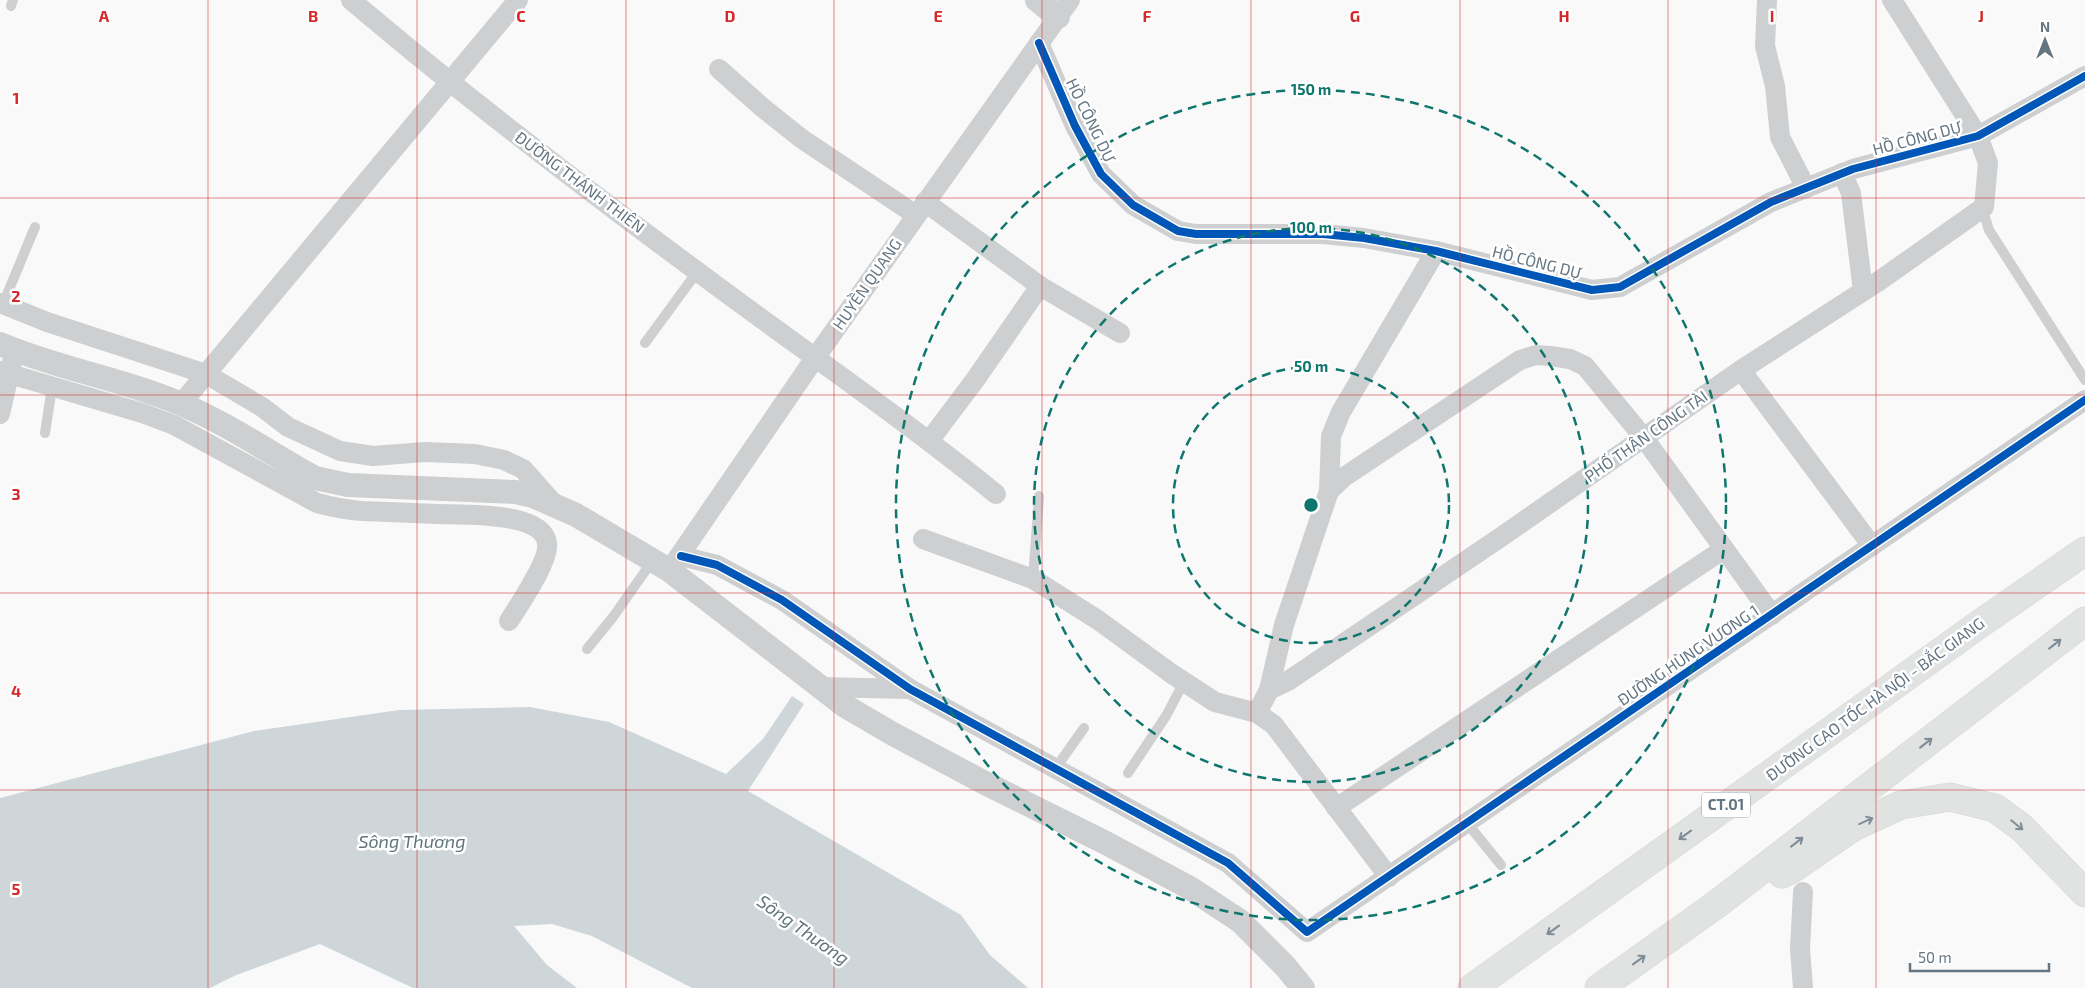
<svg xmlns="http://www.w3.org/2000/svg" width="2085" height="988" viewBox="0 0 2085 988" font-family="'Exo 2',sans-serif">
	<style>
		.water { fill: #ced6d9 }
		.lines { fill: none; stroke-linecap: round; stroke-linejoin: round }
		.motorway-casing { stroke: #d5d6d6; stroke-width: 29 }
		.service { stroke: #cecfd0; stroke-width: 10 }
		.minor { stroke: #cecfd0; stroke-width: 20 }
		.tertiary { stroke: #cecfd0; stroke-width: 24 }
		.motorway { stroke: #e1e2e2; stroke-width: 28 }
		.cycleway-casing { stroke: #fff; stroke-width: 11 }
		.cycleway { stroke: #0057b8; stroke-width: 8 }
		.oneway { stroke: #7e8c96 }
		.grid { fill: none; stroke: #d62828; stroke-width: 1; stroke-opacity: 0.55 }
		.ring { fill: none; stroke: #0f766e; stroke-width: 2.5; stroke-dasharray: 9 6 }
		.labels { text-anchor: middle; stroke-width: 5; stroke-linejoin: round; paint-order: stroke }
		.shield { fill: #fff; stroke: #939fa8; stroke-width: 1 }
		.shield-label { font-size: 15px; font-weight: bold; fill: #657683 }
		.street-label { font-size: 16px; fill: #657683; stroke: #fff }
		.water-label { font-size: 18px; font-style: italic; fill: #60757c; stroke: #fff }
		.grid-label { font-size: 16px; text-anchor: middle; font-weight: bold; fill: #d62828; stroke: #fff; stroke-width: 5; stroke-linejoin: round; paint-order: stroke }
		.centre { fill: #0f766e; stroke: #fff; stroke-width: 2.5 }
		.ring-label { font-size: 15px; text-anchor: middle; font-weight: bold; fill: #0f766e; stroke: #fff; stroke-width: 5; stroke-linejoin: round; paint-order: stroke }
	</style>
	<rect width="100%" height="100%" fill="#f9f9f9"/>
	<path class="water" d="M 792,696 L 804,704 L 748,791 L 961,915 L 990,955 L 1028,988 L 692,988 L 592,936 L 552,924 L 514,926 L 547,965 L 577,988 L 413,988 L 320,944 L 234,976 L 210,988 L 0,988 L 0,798 L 254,731 L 399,710 L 530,707 L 609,722 L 726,774 L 763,739 Z"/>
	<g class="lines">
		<defs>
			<g id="motorway">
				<path d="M 1782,874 L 1792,869 L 1853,827 L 1901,805 L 1950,797 L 1995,808 L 2022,828 L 2085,893"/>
				<path d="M 1472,988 L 1981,623 L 2085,551"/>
				<path d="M 1599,988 L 1717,904 L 2085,621"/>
			</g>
		</defs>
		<use href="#motorway" class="motorway-casing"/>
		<g class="service">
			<path d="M 11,6 L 13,0"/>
			<path d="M 1984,207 L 1985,217 L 1989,230 L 2085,380"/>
			<path d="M 3,304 L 35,227"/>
			<path d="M 645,343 L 697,272"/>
			<path d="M 45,433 L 52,387"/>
			<path d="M 1033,579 L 1039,496"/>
			<path d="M 587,649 L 613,617 L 653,560"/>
			<path d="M 1055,769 L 1084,728"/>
			<path d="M 1128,773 L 1166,716 L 1184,682"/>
			<path d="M 1467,823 L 1501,865"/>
		</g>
		<g class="minor">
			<path d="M 351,0 C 463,95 580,185 698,272 C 797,346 900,416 996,494"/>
			<path d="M 1767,0 L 1765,46 L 1775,86 L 1780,137 L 1806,188"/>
			<path d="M 1039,43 L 1075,126 L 1101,174 L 1133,205 L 1178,231 L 1196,234 L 1323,234 L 1364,238 L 1436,251 L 1592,290 L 1620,287 L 1771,202 L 1853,169 L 1978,136 L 2085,76"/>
			<path d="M 719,69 L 763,108 L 802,139 L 916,215"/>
			<path d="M 1842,173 L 1851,193 L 1863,291"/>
			<path d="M 925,202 L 1040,286 L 1120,333"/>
			<path d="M 0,303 L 47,322 L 206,374 L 262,407 L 288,427 L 340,451 L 373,456 L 425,452 L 475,454 L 504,460 L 523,469 L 554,504"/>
			<path d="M 1741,370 L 1872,546"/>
			<path d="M 0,371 L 142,413 L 174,425 L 317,503 C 332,507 347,510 362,511 C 388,512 414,513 439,514 C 462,515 543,511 547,543 C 550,560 519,605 509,621"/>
			<path d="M 181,404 L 518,0"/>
			<path d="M 0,414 L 12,362"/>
			<path d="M 929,441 L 975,380 L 1040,286"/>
			<path d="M 1329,491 L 1331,436 L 1341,412 L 1436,251"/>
			<path d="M 923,539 L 1033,579 L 1098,620 L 1172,674 L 1215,702 L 1257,713 L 1274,725 L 1389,877"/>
			<path d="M 681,556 L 717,565 L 782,600 L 910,689 L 1228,863 L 1307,932 L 2085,400"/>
			<path d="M 673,565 L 815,358 L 1070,0"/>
			<path d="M 820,687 L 910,689"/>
			<path d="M 1269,690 L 1284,625 L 1329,491 L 1344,477 L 1520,360 L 1536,355 L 1550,356 L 1570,359 L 1585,366 L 1644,438 L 1772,615"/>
			<path d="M 1257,713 L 1269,690 L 1288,681 L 1501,537 L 1741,370 L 1879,281 L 1984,207 L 1988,163 L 1978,136 L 1892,0"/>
			<path d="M 1336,808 L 1724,549"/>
			<path d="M 1803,988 L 1800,949 L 1803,892"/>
		</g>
		<g class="tertiary">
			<path d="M 1037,0 L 1058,17"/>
			<path d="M 0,344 C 59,369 123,379 181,404 C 228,424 270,453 315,478 L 348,485 L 516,492 L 533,496 L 576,515 L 669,570 L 845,706 L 893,734 L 983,782 L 1106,843 L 1190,888 L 1240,921 L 1285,966 L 1303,988"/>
		</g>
		<use href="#motorway" class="motorway"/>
		<defs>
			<g id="cycleway">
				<path d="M 1039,43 L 1075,126 L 1101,174 L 1133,205 L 1178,231 L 1196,234 L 1323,234 L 1364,238 L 1436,251 L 1592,290 L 1620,287 L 1771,202 L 1853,169 L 1978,136 L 2085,76"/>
				<path d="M 681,556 L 717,565 L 782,600 L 910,689 L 1228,863 L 1307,932 L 2085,400"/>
			</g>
		</defs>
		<use href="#cycleway" class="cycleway-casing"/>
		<use href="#cycleway" class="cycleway"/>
	</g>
	<defs><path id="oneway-shaft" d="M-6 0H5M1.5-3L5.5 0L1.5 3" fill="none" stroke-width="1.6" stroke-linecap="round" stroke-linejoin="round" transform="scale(1.25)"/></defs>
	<g class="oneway">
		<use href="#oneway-shaft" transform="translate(2055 644) rotate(-38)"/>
		<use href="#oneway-shaft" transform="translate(1926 743) rotate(-38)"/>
		<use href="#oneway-shaft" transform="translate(1866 821) rotate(-24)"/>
		<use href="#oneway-shaft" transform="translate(2017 825) rotate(39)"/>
		<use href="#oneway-shaft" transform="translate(1685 835) rotate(144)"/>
		<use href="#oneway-shaft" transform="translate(1797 842) rotate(-38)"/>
		<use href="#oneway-shaft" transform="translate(1553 930) rotate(144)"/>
		<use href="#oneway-shaft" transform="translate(1639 960) rotate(-36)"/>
	</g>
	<path class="grid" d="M 208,0 L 208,988M 417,0 L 417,988M 626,0 L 626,988M 834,0 L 834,988M 1042,0 L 1042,988M 1251,0 L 1251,988M 1460,0 L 1460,988M 1668,0 L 1668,988M 1876,0 L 1876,988M 0,198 L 2085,198M 0,395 L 2085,395M 0,593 L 2085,593M 0,790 L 2085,790"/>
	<g class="ring">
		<circle cx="1311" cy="505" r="138"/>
		<circle cx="1311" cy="505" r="277"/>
		<circle cx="1311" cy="505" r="415"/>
	</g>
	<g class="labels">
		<rect class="shield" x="1702" y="792.5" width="48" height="25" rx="4"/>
		<g class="shield-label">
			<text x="1726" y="810">CT.01</text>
		</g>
		<g class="street-label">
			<text transform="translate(1091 120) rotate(64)" y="6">HỒ CÔNG DỰ</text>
			<text transform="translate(1917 138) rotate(-15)" y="6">HỒ CÔNG DỰ</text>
			<text transform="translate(580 182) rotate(37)" y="6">ĐƯỜNG THÁNH THIÊN</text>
			<text transform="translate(1537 262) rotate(14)" y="6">HỒ CÔNG DỰ</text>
			<text transform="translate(867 284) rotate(-55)" y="6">HUYỀN QUANG</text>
			<text transform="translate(1646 436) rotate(-35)" y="6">PHỐ THÂN CÔNG TÀI</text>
			<text transform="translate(1688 655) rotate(-34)" y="6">ĐƯỜNG HÙNG VƯƠNG 1</text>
			<text transform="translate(1875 699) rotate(-36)" y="6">ĐƯỜNG CAO TỐC HÀ NỘI - BẮC GIANG</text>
		</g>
		<g class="water-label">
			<text x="412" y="848">Sông Thương</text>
			<text transform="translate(803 930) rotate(35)" y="6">Sông Thương</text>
		</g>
	</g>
	<g class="grid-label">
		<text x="104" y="22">A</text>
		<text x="313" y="22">B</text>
		<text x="521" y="22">C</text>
		<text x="730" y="22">D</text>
		<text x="938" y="22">E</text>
		<text x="1147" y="22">F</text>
		<text x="1355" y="22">G</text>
		<text x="1564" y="22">H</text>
		<text x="1772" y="22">I</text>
		<text x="1981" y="22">J</text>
		<text x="16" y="104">1</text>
		<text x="16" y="302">2</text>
		<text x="16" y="500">3</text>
		<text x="16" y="697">4</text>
		<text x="16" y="895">5</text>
	</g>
	<circle cx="1311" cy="505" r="8" class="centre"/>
	<g class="ring-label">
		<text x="1311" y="95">150 m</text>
		<text x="1311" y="233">100 m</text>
		<text x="1311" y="372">50 m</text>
	</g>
	<g transform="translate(2045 40)" stroke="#ffffff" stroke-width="4" paint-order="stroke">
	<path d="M0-4L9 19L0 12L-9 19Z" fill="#657683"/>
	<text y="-8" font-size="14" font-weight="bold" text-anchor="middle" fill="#657683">N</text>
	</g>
	<path d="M1910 963v8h139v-8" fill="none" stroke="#657683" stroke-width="2.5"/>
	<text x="1918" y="963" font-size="15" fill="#657683" stroke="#ffffff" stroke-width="4" paint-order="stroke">50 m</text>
</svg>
